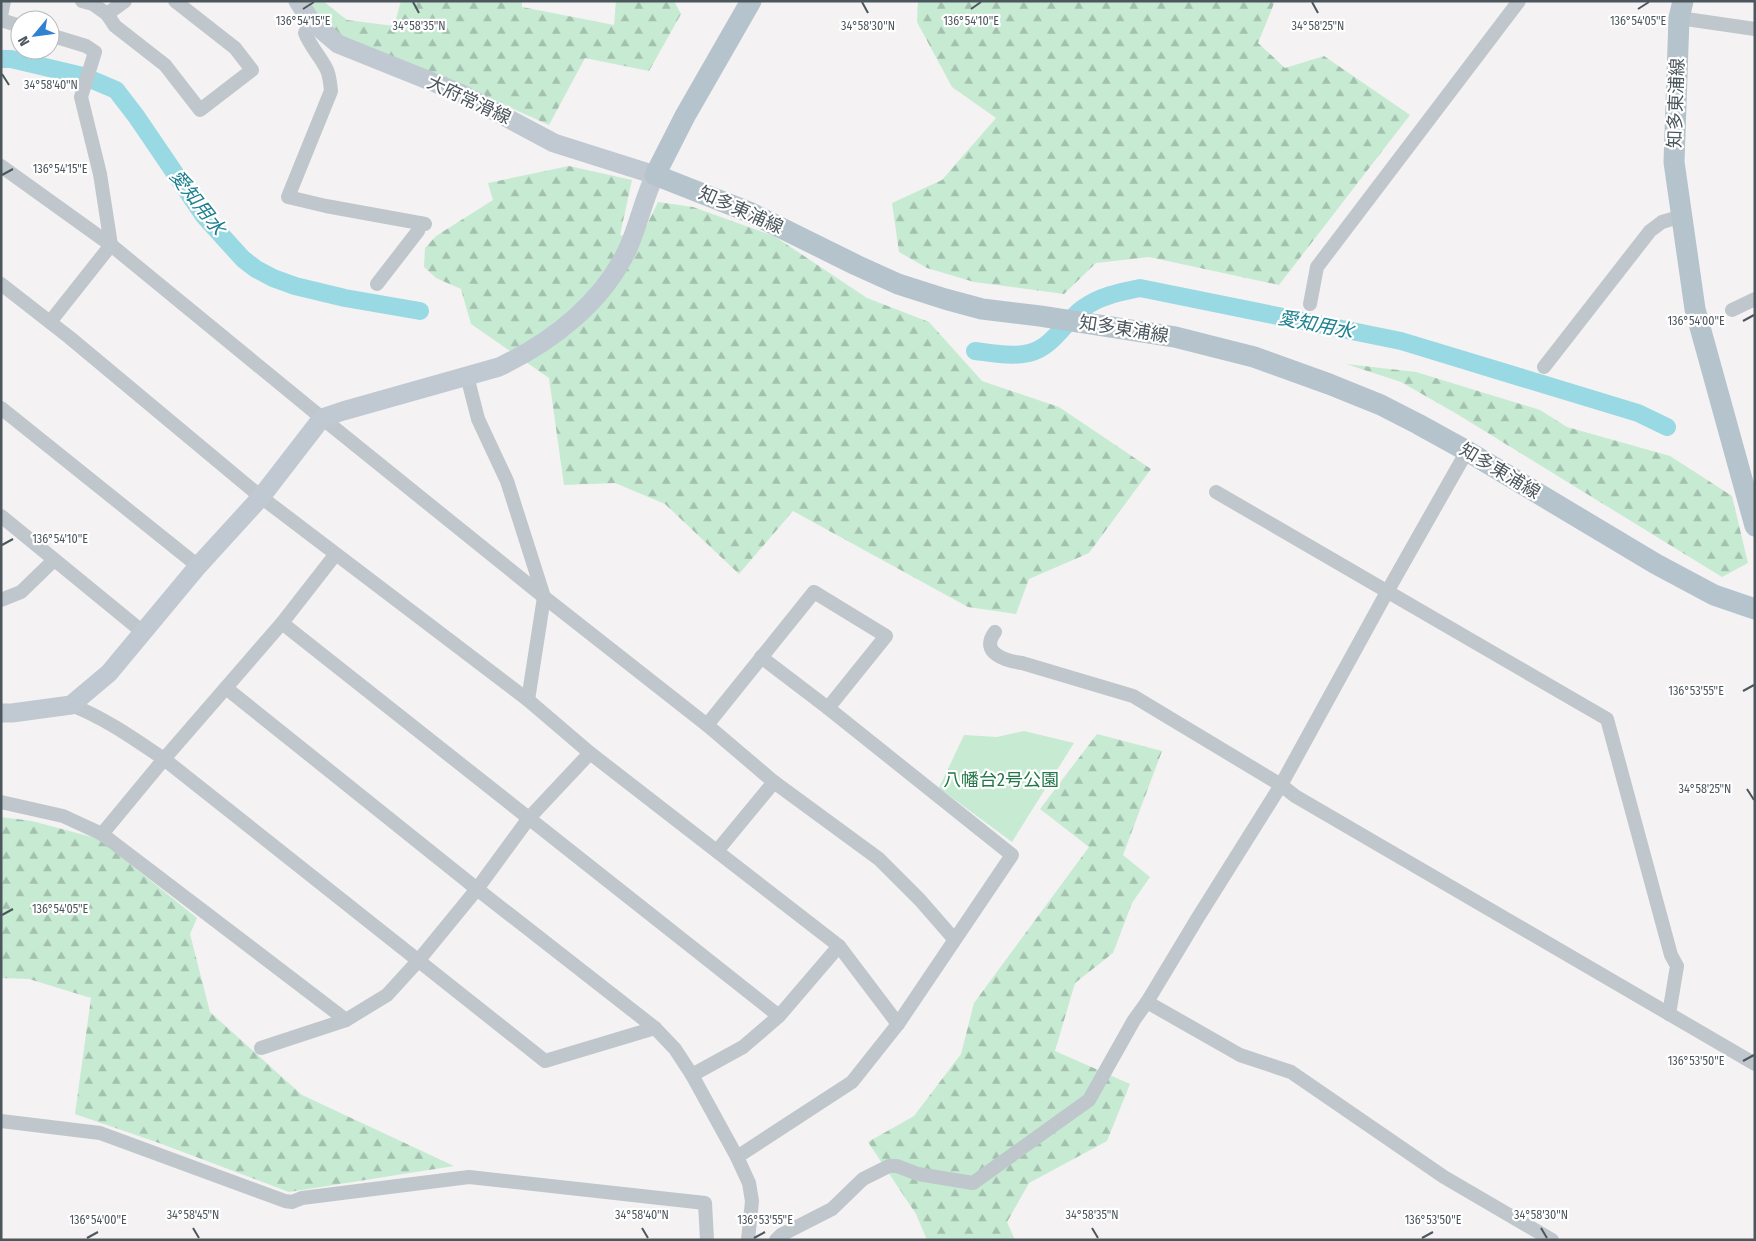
<svg xmlns="http://www.w3.org/2000/svg" width="1756" height="1241" viewBox="0 0 1756 1241" font-family="'Fira Sans Condensed','Noto Sans JP',sans-serif">
	<style>
		.forest { fill: url(#forest-firs) }
		.green { fill: #c6ebd2 }
		.lines { fill: none; stroke-linecap: round; stroke-linejoin: round }
		.canal { stroke: #99d9e3; stroke-width: 18 }
		.street { stroke: #bfc7cc; stroke-width: 14 }
		.secondary { stroke: #c0c9d1; stroke-width: 19 }
		.primary { stroke: #b5c3cd; stroke-width: 21 }
		.ticks { fill: none; stroke: #4c565d; stroke-width: 2 }
		.labels { text-anchor: middle; stroke-width: 4.5; stroke-linejoin: round; paint-order: stroke }
		.street-label { font-size: 18px; fill: #4c565d; stroke: #fff }
		.park-label { font-size: 18px; fill: #237847; stroke: #fff }
		.water-label { font-size: 19px; font-style: italic; fill: #1c8090; stroke: #fff }
		.ticks-label { font-size: 12px; text-anchor: middle; fill: #4c565d; stroke: #fff; stroke-width: 4.5; stroke-linejoin: round; paint-order: stroke }
	</style>
	<defs>
		<pattern id="forest-firs" width="22" height="20" patternUnits="userSpaceOnUse" patternTransform="scale(1.25)"><rect width="22" height="20" fill="#c6ebd2"/><path d="M5 1l3.5 6h-7zM16 11l3.5 6h-7z" fill="#a3c1ae"/></pattern>
	</defs>
	<rect width="100%" height="100%" fill="#f4f2f2"/>
	<g class="forest">
		<path d="M 304,1 L 323,1 L 347,20 L 394,26 L 401,1 L 522,1 L 522,7 L 614,25 L 616,1 L 674,1 L 681,14 L 649,71 L 585,58 L 549,125 L 463,86 L 340,39 Z"/>
		<path d="M 918,1 L 1275,1 L 1258,43 L 1285,68 L 1324,56 L 1410,115 L 1279,285 L 1149,257 L 1096,263 L 1064,294 L 974,282 L 927,268 L 899,252 L 892,203 L 942,180 L 996,118 L 952,87 L 917,22 Z"/>
		<path d="M 569,166 L 632,180 L 620,235 L 640,239 L 658,202 L 693,207 L 774,236 L 867,298 L 929,322 L 982,381 L 1059,407 L 1151,469 L 1089,553 L 1029,579 L 1016,614 L 968,607 L 793,511 L 739,574 L 665,504 L 615,483 L 564,485 L 549,378 L 471,324 L 461,289 L 436,278 L 424,267 L 425,248 L 436,236 L 493,200 L 488,183 Z"/>
		<path d="M 1346,364 L 1416,372 L 1540,410 L 1567,427 L 1670,456 L 1732,496 L 1748,563 L 1722,577 L 1457,414 L 1401,382 Z"/>
		<path d="M 1097,734 L 1162,751 L 1123,855 L 1150,877 L 1132,903 L 1113,953 L 1075,983 L 1055,1051 L 1130,1084 L 1107,1141 L 1029,1183 L 1007,1222 L 1015,1240 L 927,1240 L 916,1214 L 868,1142 L 914,1116 L 961,1054 L 974,1003 L 1089,847 L 1040,809 Z"/>
		<path d="M 1,817 L 32,821 L 99,839 L 197,918 L 190,934 L 210,1012 L 302,1095 L 454,1166 L 289,1192 L 159,1143 L 75,1114 L 91,998 L 29,979 L 1,978 Z"/>
	</g>
	<path class="green" d="M 1024,731 L 1074,743 L 1012,842 L 939,788 L 964,735 L 997,737 Z"/>
	<g class="lines">
		<g class="canal">
			<path d="M 1,59 L 11,59 L 83,76 L 116,90 L 136,116 L 204,216 L 243,259 L 256,269 L 273,278 L 295,286 L 345,298 L 420,311"/>
			<path d="M 975,351 C 992,353 1012,357 1029,353 C 1052,348 1065,322 1082,309 C 1099,296 1120,292 1140,288 L 1401,341 L 1638,413 L 1667,427"/>
		</g>
		<g class="street">
			<path d="M 82,1 L 93,4 L 107,14 L 115,26 L 165,65 L 200,110 L 252,70 L 235,48 L 175,1"/>
			<path d="M 107,14 L 125,1"/>
			<path d="M 1,16 L 4,1"/>
			<path d="M 1679,18 L 1755,29"/>
			<path d="M 1,20 L 20,26"/>
			<path d="M 311,21 L 305,33 C 310,46 320,56 326,68 C 330,75 330,84 331,91 L 288,197 L 326,206 L 425,224"/>
			<path d="M 50,35 L 86,46 L 95,52 L 81,97 L 100,174 L 111,245 L 50,322"/>
			<path d="M 1,166 L 111,245 L 322,418 L 544,597 L 707,725 L 774,782 L 879,859 L 920,900 L 954,939"/>
			<path d="M 1,284 L 69,337 L 261,497 L 528,700 L 590,753 L 839,946 L 898,1024"/>
			<path d="M 377,284 L 418,231 L 420,223"/>
			<path d="M 1310,304 L 1317,267 L 1519,1"/>
			<path d="M 1732,310 L 1755,299"/>
			<path d="M 1544,367 L 1650,231 L 1662,222 L 1682,216"/>
			<path d="M 467,376 L 478,419 L 507,481 L 544,597 L 528,700"/>
			<path d="M 1,408 L 198,566"/>
			<path d="M 1216,492 L 1607,719 L 1671,955 L 1677,966 L 1669,1014"/>
			<path d="M 1,516 L 144,633"/>
			<path d="M 1,600 L 21,592 L 54,560"/>
			<path d="M 282,623 L 779,1016 L 839,946"/>
			<path d="M 995,632 C 979,653 1006,661 1022,663 L 1133,696 L 1281,785 L 1295,796 L 1755,1064"/>
			<path d="M 761,657 L 828,708"/>
			<path d="M 226,688 L 477,889 L 655,1028 L 675,1049 L 692,1075 L 737,1157 L 749,1183 L 752,1201 L 748,1240"/>
			<path d="M 71,705 C 105,718 134,739 164,759 L 545,1061 L 655,1028"/>
			<path d="M 707,725 L 814,592 L 886,636 L 828,708 L 1012,855 L 898,1024 L 852,1082 L 737,1157"/>
			<path d="M 1,802 L 63,816 L 102,834 L 346,1020 L 387,995 L 418,961 L 477,889 L 529,818 L 590,753"/>
			<path d="M 102,834 L 164,759 L 282,623 L 335,555"/>
			<path d="M 717,851 L 774,782"/>
			<path d="M 1147,1002 L 1240,1055 L 1291,1072 L 1444,1177 L 1552,1240"/>
			<path d="M 261,1048 L 346,1020"/>
			<path d="M 692,1075 L 743,1047 L 779,1016"/>
			<path d="M 1,1121 L 100,1133 L 285,1201 L 292,1202 L 302,1198 L 469,1177 L 705,1203 L 707,1240"/>
			<path d="M 776,1240 L 781,1235 L 832,1209 L 863,1179 L 889,1166 L 897,1166 L 918,1174 L 973,1183 L 1089,1100 L 1134,1020 L 1147,1002 L 1197,919 L 1281,785 L 1387,592 L 1467,451"/>
		</g>
		<path class="secondary" d="M 1,713 L 12,713 L 71,705 L 109,673 L 198,566 L 261,497 L 322,418 L 343,411 L 499,367 C 552,342 605,301 629,246 C 639,223 644,198 655,175 L 554,143 L 460,93 L 338,44 L 311,21 L 298,1"/>
		<g class="primary">
			<path d="M 751,1 L 685,116 L 655,175 L 749,212 L 856,265 L 898,284 L 945,299 L 982,309 L 1040,316 L 1175,337 L 1254,357 L 1329,384 L 1381,405 L 1418,424 L 1467,451 L 1656,564 L 1714,595 L 1755,609"/>
			<path d="M 1683,1 L 1679,18 L 1674,162 L 1695,309 L 1755,526"/>
		</g>
	</g>
	<path class="ticks" d="M 413,2 L 419,13M 862,2 L 868,13M 1312,2 L 1318,13M 303,9 L 314,2M 971,9 L 981,2M 1638,9 L 1649,2M 2,74 L 9,85M 2,175 L 13,169M 1743,321 L 1754,315M 2,545 L 13,539M 1743,691 L 1754,685M 1747,789 L 1754,800M 2,915 L 13,909M 1743,1061 L 1754,1055M 193,1228 L 199,1238M 642,1228 L 648,1238M 1092,1228 L 1098,1238M 1541,1228 L 1547,1238M 87,1238 L 98,1232M 754,1238 L 765,1232M 1422,1238 L 1433,1232"/>
	<g class="labels">
		<g class="street-label">
			<text transform="translate(469 100) rotate(25)" y="6">大府常滑線</text>
			<text transform="translate(1676 103) rotate(-88)" y="6">知多東浦線</text>
			<text transform="translate(741 210) rotate(24)" y="6">知多東浦線</text>
			<text transform="translate(1124 329) rotate(9)" y="6">知多東浦線</text>
			<text transform="translate(1500 471) rotate(31)" y="6">知多東浦線</text>
		</g>
		<g class="park-label">
			<text x="1001" y="786">八幡台2号公園</text>
		</g>
		<g class="water-label">
			<text transform="translate(198 202) rotate(52)" y="7">愛知用水</text>
			<text transform="translate(1316 324) rotate(11)" y="7">愛知用水</text>
		</g>
	</g>
	<g class="ticks-label">
		<text x="303" y="25">136°54'15"E</text>
		<text x="971" y="25">136°54'10"E</text>
		<text x="1638" y="25">136°54'05"E</text>
		<text x="419" y="30">34°58'35"N</text>
		<text x="868" y="30">34°58'30"N</text>
		<text x="1318" y="30">34°58'25"N</text>
		<text x="51" y="89">34°58'40"N</text>
		<text x="60" y="173">136°54'15"E</text>
		<text x="1696" y="325">136°54'00"E</text>
		<text x="60" y="543">136°54'10"E</text>
		<text x="1696" y="695">136°53'55"E</text>
		<text x="1705" y="793">34°58'25"N</text>
		<text x="60" y="913">136°54'05"E</text>
		<text x="1696" y="1065">136°53'50"E</text>
		<text x="193" y="1219">34°58'45"N</text>
		<text x="642" y="1219">34°58'40"N</text>
		<text x="1092" y="1219">34°58'35"N</text>
		<text x="1541" y="1219">34°58'30"N</text>
		<text x="98" y="1224">136°54'00"E</text>
		<text x="765" y="1224">136°53'55"E</text>
		<text x="1433" y="1224">136°53'50"E</text>
	</g>
	<rect width="1756" height="1241" fill="none" stroke="#4c565d" stroke-width="5"/>
	<g transform="translate(35 35) rotate(241)"><circle r="24" fill="#ffffff" stroke="#b7bbbe"/>
	<path d="M0-4L9 19L0 12L-9 19Z" fill="#2f81d1"/>
	<text y="-8" font-size="14" font-weight="bold" text-anchor="middle" fill="#4c565d">N</text>
	</g>
</svg>
